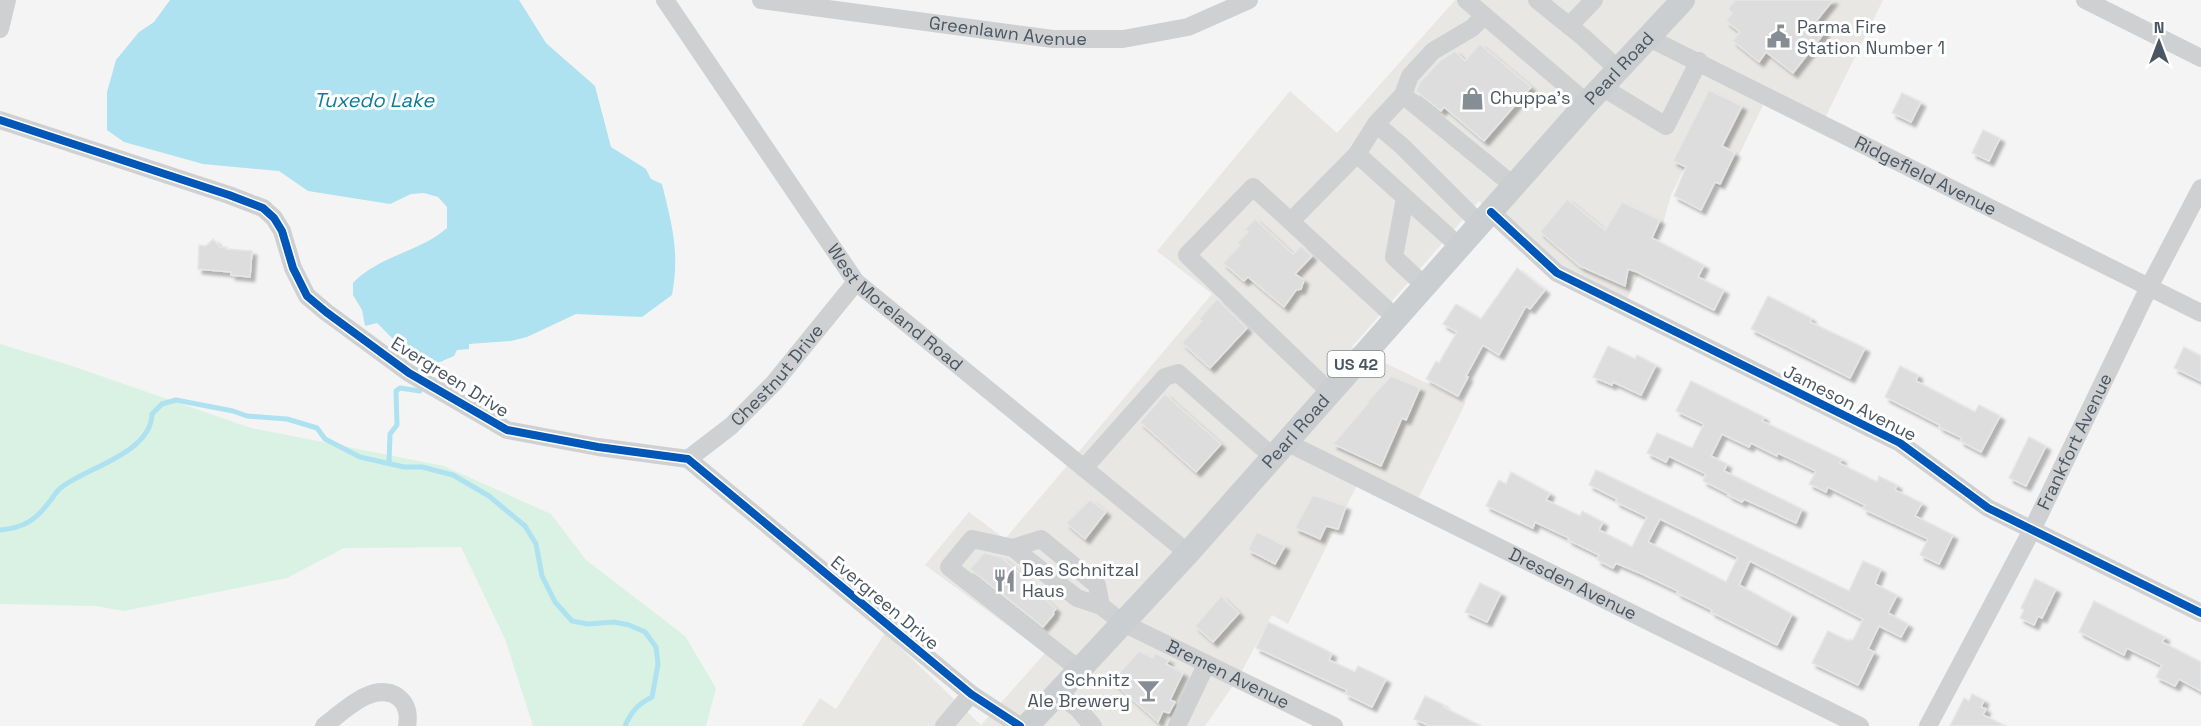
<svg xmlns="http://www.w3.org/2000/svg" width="2201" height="726" viewBox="0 0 2201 726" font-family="'Space Grotesk',sans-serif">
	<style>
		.commercial { fill: #e8e7e3 }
		.green { fill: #d9f2e3 }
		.water { fill: #aee2f0 }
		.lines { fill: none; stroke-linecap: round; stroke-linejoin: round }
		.stream { stroke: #aee2f0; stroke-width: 5 }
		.building { fill: #ddddde; stroke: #e5e6e7; stroke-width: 1.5; fill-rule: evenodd; filter: url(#shadow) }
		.minor { stroke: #ced0d2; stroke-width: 18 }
		.major { stroke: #caced1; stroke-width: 24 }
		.cycleway-casing { stroke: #fff; stroke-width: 11 }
		.cycleway { stroke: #0057b8; stroke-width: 8 }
		.labels { text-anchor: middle; stroke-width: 6; stroke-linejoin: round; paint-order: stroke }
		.shield { fill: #fff; stroke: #808990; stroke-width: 1.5 }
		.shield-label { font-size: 16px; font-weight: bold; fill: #4a5661 }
		.poi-label { font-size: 18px; fill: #4a5661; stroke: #fff; text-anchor: start }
		.street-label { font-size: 18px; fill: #4a5661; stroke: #fff }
		.water-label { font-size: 20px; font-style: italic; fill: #0c7c9b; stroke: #fff }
	</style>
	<defs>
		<filter id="shadow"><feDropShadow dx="4.5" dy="4.5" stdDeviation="1.5" flood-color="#0004"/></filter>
	</defs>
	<rect width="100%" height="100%" fill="#f4f4f4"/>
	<path class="commercial" d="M 1455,0 L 1883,0 L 1822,124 L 1767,97 L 1723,188 L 1684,169 L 1671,195 L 1663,224 L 1623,307 L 1546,264 L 1479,201 L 1352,347 L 1466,402 L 1415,505 L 1360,479 L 1288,624 L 1272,615 L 1237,680 L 1205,726 L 802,726 L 820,698 L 836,709 L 885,633 L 981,725 L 1045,653 L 925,565 L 969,512 L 1005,539 L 1212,294 L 1157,251 L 1290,91 L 1337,133 Z"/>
	<path class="green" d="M 0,344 L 69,365 L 251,428 L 444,466 L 551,514 L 586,560 L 685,636 L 716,688 L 706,726 L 533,726 L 505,639 L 461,547 L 344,548 L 287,578 L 124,611 L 96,606 L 0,604 Z"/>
	<path class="water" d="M 170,0 L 519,0 L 546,43 L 595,86 L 611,147 L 646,169 L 651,179 L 662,184 C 672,225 680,252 672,295 L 642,317 L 576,314 L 527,337 L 511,341 L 469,344 L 469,349 L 457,350 L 454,356 L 440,362 L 418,364 L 377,323 L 365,326 L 362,310 L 353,295 L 353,283 C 378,256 420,252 447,228 L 447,207 L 438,197 L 424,193 L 411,194 L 390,204 L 308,191 L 279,171 L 203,164 L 124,142 L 107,130 L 107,92 L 116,60 L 139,32 L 154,22 Z"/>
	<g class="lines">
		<g class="stream">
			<path d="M 389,463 L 390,434 L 397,425 L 396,391 L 400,388 L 420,391"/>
			<path d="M 0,530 C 24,528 36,520 50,501 C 54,496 57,490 62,487 C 88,467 151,453 152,414 L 162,404 L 176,400 L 233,411 L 247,416 L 287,419 L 317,428 L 325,439 L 360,457 L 404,467 L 422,467 L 453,475 L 489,496 L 525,526 L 536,544 L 542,576 L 555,602 L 572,621 L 588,624 L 614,622 L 629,625 L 645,632 L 656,647 L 658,664 L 652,697 C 638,704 631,712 625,726"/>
		</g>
	</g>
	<g class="building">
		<path d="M 1735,0 L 1833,0 L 1814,24 L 1825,32 L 1793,73 L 1766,52 L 1759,62 L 1733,41 L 1740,32 L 1726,21 L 1732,13 L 1728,9 Z"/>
		<path d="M 1480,44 L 1531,87 L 1484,141 L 1444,107 L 1441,111 L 1416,91 L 1420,82 L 1441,60 L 1455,51 L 1465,61 Z"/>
		<path d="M 1709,90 L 1742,106 L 1722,146 L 1735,153 L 1720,184 L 1715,182 L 1701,210 L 1674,196 L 1686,167 L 1673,161 Z"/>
		<path d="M 1902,93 L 1921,102 L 1911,122 L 1892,113 Z"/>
		<path d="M 1983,130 L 2000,138 L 1989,161 L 1972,153 Z"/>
		<path d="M 1567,199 L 1605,230 L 1622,202 L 1660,220 L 1652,238 L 1704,265 L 1698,277 L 1724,290 L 1714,310 L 1637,272 L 1628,269 L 1625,286 L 1580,266 L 1540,232 Z"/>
		<path d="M 1255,219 L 1293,254 L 1301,246 L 1312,256 L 1295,274 L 1304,280 L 1301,289 L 1296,290 L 1284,307 L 1248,277 L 1244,281 L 1223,263 L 1240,245 L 1237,243 L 1248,232 L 1245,229 Z"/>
		<path d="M 213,239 L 220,247 L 227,247 L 226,249 L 252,251 L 250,277 L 231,275 L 231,272 L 198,269 L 199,245 L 206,246 Z"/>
		<path d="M 1517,268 L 1545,290 L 1530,309 L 1526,306 L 1499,355 L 1483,345 L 1466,376 L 1468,377 L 1458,396 L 1426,379 L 1436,361 L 1439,363 L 1457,332 L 1443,324 L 1456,304 L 1481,319 Z"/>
		<path d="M 1768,296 L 1811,318 L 1810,322 L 1865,348 L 1850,378 L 1751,329 Z"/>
		<path d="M 1217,299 L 1247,328 L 1210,368 L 1182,343 L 1202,321 L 1199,319 Z"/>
		<path d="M 1608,346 L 1635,359 L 1637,355 L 1656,365 L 1641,395 L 1613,382 L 1612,385 L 1593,377 Z"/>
		<path d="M 2184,347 L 2201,356 L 2201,381 L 2174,368 Z"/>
		<path d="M 1900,366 L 1918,375 L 1916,381 L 1975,412 L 1979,405 L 2000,416 L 1981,452 L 1960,441 L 1962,438 L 1939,427 L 1940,425 L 1885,397 Z"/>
		<path d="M 1391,376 L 1420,388 L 1406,420 L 1402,418 L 1381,466 L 1333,444 L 1368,403 L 1367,402 Z"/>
		<path d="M 1691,381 L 1764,417 L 1762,421 L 1842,459 L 1839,463 L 1877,482 L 1879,476 L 1897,485 L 1895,490 L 1922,503 L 1915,516 L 1953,535 L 1939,564 L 1920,555 L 1928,539 L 1863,509 L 1865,505 L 1828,487 L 1826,492 L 1809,484 L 1816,471 L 1778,453 L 1777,456 L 1751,443 L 1749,447 L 1722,434 L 1711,456 L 1727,464 L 1724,471 L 1802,509 L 1796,523 L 1744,499 L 1742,502 L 1728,495 L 1729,494 L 1703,481 L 1706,474 L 1669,456 L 1666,462 L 1647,453 L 1657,433 L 1692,448 L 1704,424 L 1676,411 Z"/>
		<path d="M 1165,394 L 1221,444 L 1196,472 L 1140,422 Z"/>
		<path d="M 2029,437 L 2046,446 L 2026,486 L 2009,478 Z"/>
		<path d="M 1596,470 L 1849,591 L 1863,561 L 1881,569 L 1875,584 L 1897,595 L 1888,613 L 1908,624 L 1901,637 L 1879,626 L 1868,649 L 1874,652 L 1858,685 L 1812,663 L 1828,631 L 1849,641 L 1850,639 L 1853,640 L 1863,619 L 1750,561 L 1739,585 L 1792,614 L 1777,645 L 1711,612 L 1712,610 L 1677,593 L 1678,591 L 1644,575 L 1616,563 L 1613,568 L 1597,560 L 1599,555 L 1568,540 L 1569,538 L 1535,522 L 1533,528 L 1486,506 L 1499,480 L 1506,484 L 1511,472 L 1550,493 L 1546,500 L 1580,516 L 1582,511 L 1603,522 L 1599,530 L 1632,547 L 1647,517 L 1616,502 L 1617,499 L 1589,485 ZM 1660,519 L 1738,557 L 1726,582 L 1648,542 Z"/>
		<path d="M 1313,495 L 1346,506 L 1338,529 L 1326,526 L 1320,539 L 1295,528 Z"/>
		<path d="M 1090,500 L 1106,512 L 1085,539 L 1066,523 Z"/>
		<path d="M 1257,532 L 1285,546 L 1275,564 L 1248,550 Z"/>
		<path d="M 984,553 L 1001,557 L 1039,590 L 1037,592 L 1056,609 L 1053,612 L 1054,614 L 1043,627 L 970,569 Z"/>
		<path d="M 2035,579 L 2056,589 L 2042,618 L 2038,616 L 2034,625 L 2020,618 L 2024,610 L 2021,608 Z"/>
		<path d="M 1480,583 L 1501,593 L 1487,622 L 1465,612 Z"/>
		<path d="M 1221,596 L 1239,613 L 1213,642 L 1195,626 Z"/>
		<path d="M 2094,601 L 2165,637 L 2162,642 L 2201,662 L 2201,691 L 2179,679 L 2175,686 L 2156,677 L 2162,665 L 2127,648 L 2124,655 L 2079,632 Z"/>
		<path d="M 1268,622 L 1332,653 L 1329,660 L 1355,672 L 1358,666 L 1386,679 L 1372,707 L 1345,694 L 1347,690 L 1256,648 Z"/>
		<path d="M 1139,651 L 1153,658 L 1155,653 L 1169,660 L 1166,664 L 1183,673 L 1170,700 L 1175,702 L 1169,713 L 1163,711 L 1158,722 L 1112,681 Z"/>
		<path d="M 1972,694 L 1984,700 L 1981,707 L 1986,709 L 1983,715 L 2006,726 L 1950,726 L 1964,698 L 1969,701 Z"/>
		<path d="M 1425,696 L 1444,705 L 1443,707 L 1481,726 L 1429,726 L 1414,719 Z"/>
	</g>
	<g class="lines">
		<g class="minor">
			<path id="s1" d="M 665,0 L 856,282 L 1188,553"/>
			<path id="s2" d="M 761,0 L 1053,39 L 1123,39 L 1188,27 L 1249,0"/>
			<path d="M 1466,0 L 1587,103"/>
			<path d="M 1537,0 L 1583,37 L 1619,70"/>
			<path d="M 2085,0 L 2201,58"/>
			<path d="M 1569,26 L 1594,0"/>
			<path d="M 0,29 L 7,0"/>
			<path id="s3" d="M 1649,38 L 2201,313"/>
			<path d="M 1602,87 L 1666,126 L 1699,61"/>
			<path d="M 1403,95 L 1514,186"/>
			<path d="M 0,120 L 229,195 L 263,208 L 274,218 L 282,231 L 293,268 L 307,296 L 326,312 L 409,373 L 507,430 L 598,447 L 688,459 L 971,694 L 1020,726"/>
			<path d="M 1376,124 L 1402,146 L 1480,224"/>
			<path d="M 1357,154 L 1460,247"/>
			<path d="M 1405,198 L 1394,257 L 1425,286"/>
			<path d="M 1491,212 L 1557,273 L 1900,443 L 1988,508 L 2201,613"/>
			<path d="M 1291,221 L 1357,154 L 1376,124 L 1403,95 L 1410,76 L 1433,51 L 1472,28 L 1484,16"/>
			<path d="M 1330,392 L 1187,255 L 1253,187 L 1396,318"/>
			<path id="s4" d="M 1286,442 L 1860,726"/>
			<path id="s5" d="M 688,459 L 731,426 L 774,383 L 856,282"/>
			<path d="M 1084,468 L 1165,377 L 1178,373 L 1273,457"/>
			<path d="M 1013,548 L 1041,539 L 1097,585 L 1101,606"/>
			<path id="s6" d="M 1080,670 L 949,567 L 972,539 L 1013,548 L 1077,598 L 1101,606 L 1123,623 L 1334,726"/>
			<path d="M 1057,693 L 1077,708 L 1093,726"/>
			<path d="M 324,726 C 343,712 373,680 398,697 C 407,704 409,715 407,726"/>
			<path d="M 944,726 L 971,694"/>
			<path d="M 1177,726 L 1206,665"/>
			<path id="s7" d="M 1928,726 L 2032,530 L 2149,287 L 2201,188"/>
		</g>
		<path class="major" id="s8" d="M 1027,726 L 1188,553 L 1587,103 L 1683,0"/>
		<defs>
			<g id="cycleway">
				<path d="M 0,120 L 229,195 L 263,208 L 274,218 L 282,231 L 293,268 L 307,296 L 326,312 L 409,373 L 507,430 L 598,447 L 688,459 L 971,694 L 1020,726"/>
				<path d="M 1491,212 L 1557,273 L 1900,443 L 1988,508 L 2201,613"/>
			</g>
		</defs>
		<use href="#cycleway" class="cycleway-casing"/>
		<use href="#cycleway" class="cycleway"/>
	</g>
	<defs>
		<symbol id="civic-bare" viewBox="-9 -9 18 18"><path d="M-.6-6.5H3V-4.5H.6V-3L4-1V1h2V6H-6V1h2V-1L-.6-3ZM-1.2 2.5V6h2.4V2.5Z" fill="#868d94" stroke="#fff" stroke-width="2.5" paint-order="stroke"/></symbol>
		<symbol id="shop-bare" viewBox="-9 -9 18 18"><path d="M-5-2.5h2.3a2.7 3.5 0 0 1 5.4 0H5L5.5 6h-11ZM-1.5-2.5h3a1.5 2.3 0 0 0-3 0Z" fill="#868d94" stroke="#fff" stroke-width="2.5" paint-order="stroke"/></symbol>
		<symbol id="restaurant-bare" viewBox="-9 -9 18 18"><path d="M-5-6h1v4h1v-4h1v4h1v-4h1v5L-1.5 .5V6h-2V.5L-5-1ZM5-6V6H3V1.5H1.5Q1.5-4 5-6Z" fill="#868d94" stroke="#fff" stroke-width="2.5" paint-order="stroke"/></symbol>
		<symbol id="bar-bare" viewBox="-9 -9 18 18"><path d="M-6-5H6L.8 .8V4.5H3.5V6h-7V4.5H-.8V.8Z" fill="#868d94" stroke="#fff" stroke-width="2.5" paint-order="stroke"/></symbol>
	</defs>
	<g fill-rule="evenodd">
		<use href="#civic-bare" x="1762" y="20" width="33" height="33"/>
		<use href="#shop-bare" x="1456" y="82" width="33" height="33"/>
		<use href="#restaurant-bare" x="988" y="564" width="33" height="33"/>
		<use href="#bar-bare" x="1132" y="674" width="33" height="33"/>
	</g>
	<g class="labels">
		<rect class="shield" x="1327.5" y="351" width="57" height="26" rx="4.5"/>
		<g class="shield-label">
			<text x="1356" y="370">US 42</text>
		</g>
		<g class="poi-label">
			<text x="1797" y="33">Parma Fire<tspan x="1797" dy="21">Station Number 1</tspan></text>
			<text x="1490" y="104">Chuppa's</text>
			<text x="1022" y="576">Das Schnitzal<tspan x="1022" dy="21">Haus</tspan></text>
			<text x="1130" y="686" text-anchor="end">Schnitz<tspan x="1130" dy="21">Ale Brewery</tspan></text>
		</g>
		<g class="street-label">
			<text dy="6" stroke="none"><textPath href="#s2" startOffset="249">Greenlawn Avenue</textPath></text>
			<text dy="6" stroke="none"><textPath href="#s8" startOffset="885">Pearl Road</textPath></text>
			<text dy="6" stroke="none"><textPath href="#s3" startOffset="309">Ridgefield Avenue</textPath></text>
			<text dy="6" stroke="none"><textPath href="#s1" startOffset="386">West Moreland Road</textPath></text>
			<text dy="6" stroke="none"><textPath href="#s5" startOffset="123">Chestnut Drive</textPath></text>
			<text transform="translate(450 377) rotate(32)" y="6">Evergreen Drive</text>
			<text transform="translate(1850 403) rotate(27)" y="6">Jameson Avenue</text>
			<text dy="6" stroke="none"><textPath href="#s8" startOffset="399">Pearl Road</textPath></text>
			<text dy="6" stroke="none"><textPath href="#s7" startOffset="320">Frankfort Avenue</textPath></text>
			<text dy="6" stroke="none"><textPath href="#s4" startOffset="320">Dresden Avenue</textPath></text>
			<text transform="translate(885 603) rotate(40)" y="6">Evergreen Drive</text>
			<text dy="6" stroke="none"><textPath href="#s6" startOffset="496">Bremen Avenue</textPath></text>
		</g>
		<g class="water-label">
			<text x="374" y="107">Tuxedo Lake</text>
		</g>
	</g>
	<g transform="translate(2159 42)" stroke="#ffffff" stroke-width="4.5" paint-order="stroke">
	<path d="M0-4.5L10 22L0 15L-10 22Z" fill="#4a5661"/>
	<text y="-9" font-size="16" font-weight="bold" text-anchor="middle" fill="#4a5661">N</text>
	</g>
</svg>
